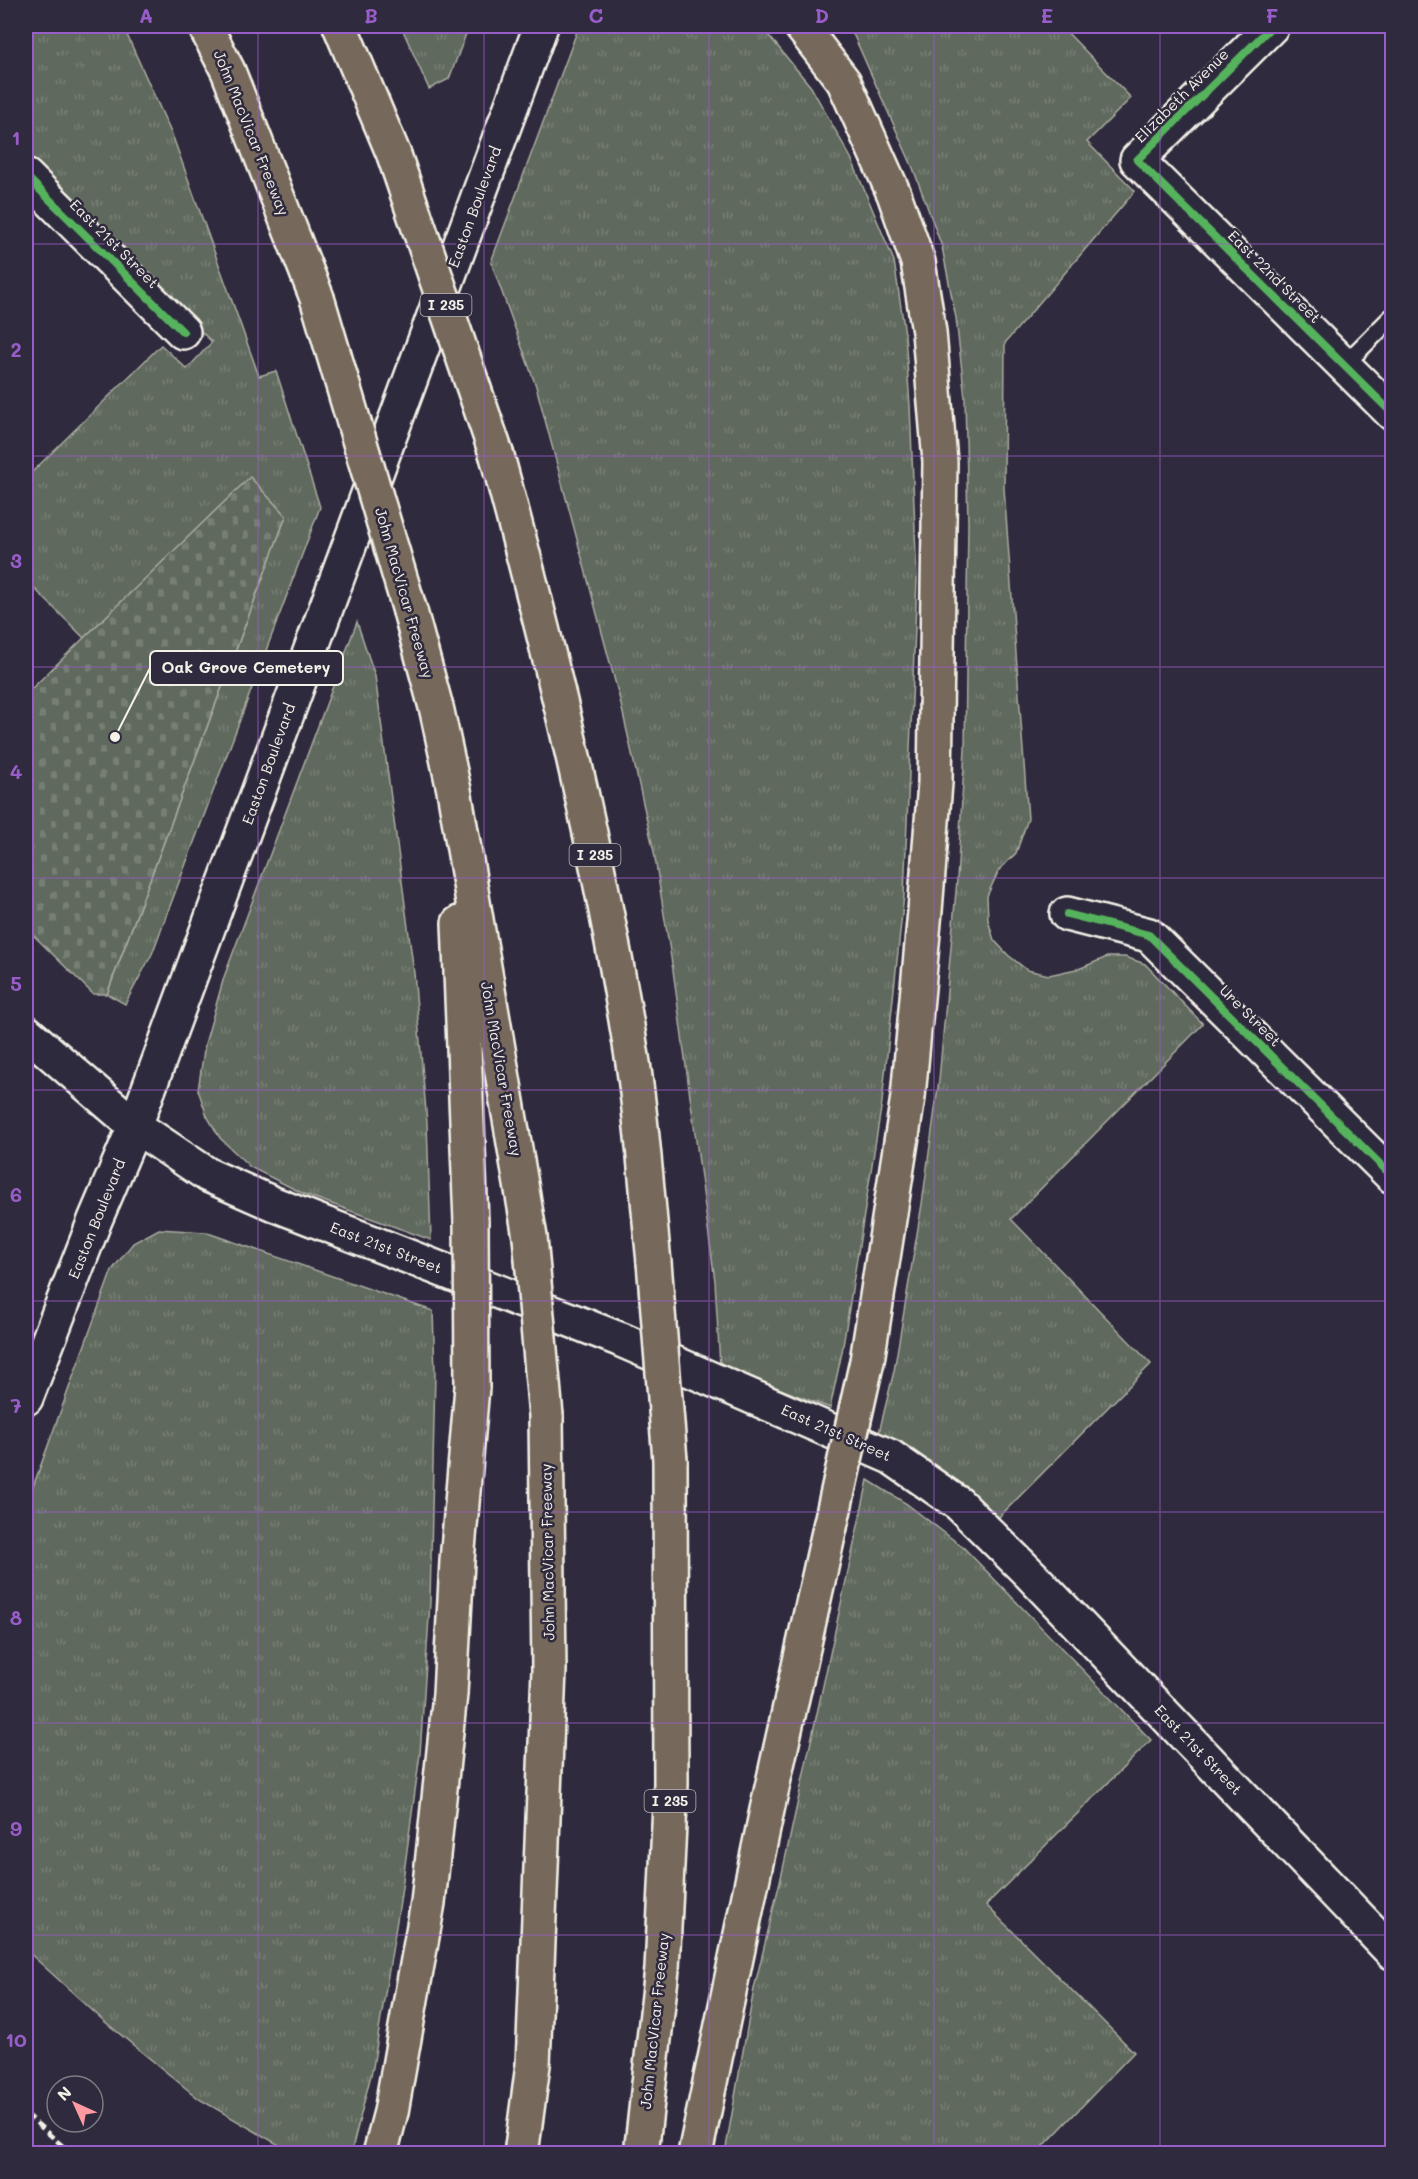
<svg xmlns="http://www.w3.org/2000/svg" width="1418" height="2179" viewBox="0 0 1418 2179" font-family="Mali,sans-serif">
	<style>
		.grass { fill: url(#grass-tufts); stroke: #aaada2; stroke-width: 1.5 }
		.cemetery { fill: url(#cemetery-stones); stroke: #aaada2; stroke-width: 1.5 }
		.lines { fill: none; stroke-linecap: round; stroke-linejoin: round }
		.service-casing { stroke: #f4f1e8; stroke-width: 21 }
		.minor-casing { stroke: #f4f1e8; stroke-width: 38 }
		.secondary-casing { stroke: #f4f1e8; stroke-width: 38 }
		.motorway-casing { stroke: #f4f1e8; stroke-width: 38 }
		.service { stroke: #2f2a3d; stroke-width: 16 }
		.minor { stroke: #2f2a3d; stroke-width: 33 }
		.secondary { stroke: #2f2a3d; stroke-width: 33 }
		.motorway { stroke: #76695c; stroke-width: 33 }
		.rail { stroke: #f4f1e8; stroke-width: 4.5; stroke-dasharray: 9 4.5; stroke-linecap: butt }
		.motorway-bridge-casing { stroke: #f4f1e8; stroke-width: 38; stroke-linecap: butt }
		.motorway-bridge { stroke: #76695c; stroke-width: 33 }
		.cycleway-casing { stroke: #2f2a3d; stroke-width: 11 }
		.cycleway { stroke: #56b35d; stroke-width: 8 }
		.grid { fill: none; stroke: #995dc9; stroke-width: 1.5; stroke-opacity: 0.55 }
		.labels { text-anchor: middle; stroke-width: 5; stroke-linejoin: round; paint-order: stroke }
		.shield { fill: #2f2a3d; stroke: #b9b5b5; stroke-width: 1.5 }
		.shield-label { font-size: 14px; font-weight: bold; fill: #f4f1e8 }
		.street-label { font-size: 15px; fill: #f4f1e8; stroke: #2f2a3d }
		.leader { fill: none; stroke: #f4f1e8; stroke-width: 2 }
		.callout-dot { fill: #f4f1e8; stroke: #2f2a3d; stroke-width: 2 }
		.callout { fill: #2f2a3d; stroke: #f4f1e8; stroke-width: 2 }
		.callout-label { font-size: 16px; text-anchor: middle; font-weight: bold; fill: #f4f1e8 }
		.neatline { fill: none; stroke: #995dc9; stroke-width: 2 }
		.grid-label { font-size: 20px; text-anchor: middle; font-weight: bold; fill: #995dc9 }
	</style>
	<defs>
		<pattern id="grass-tufts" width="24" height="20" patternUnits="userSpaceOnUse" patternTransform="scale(1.5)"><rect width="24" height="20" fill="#60695d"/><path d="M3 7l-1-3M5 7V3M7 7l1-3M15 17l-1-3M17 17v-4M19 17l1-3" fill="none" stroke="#777f74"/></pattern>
		<pattern id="cemetery-stones" width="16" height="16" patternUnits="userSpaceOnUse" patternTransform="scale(1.5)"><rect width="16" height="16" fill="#60695d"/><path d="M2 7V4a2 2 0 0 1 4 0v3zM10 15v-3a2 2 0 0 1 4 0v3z" fill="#777f74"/></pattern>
	</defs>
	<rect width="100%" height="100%" fill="#2f2a3d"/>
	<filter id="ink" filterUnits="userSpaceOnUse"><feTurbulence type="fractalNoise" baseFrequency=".0167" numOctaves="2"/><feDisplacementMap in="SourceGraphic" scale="12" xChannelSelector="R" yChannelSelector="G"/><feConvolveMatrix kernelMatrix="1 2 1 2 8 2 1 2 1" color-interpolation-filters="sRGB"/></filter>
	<g filter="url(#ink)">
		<g class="grass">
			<path d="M 26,26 L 123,26 L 173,137 L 259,376 L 276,371 L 320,507 L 152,954 L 125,1004 L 107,994 L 286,516 L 250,478 L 84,638 L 26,580 L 26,478 L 161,345 L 187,369 L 212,342 L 26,159 Z"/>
			<path d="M 401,26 L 469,26 L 449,79 L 429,89 Z"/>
			<path d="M 579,26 L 761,26 L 811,87 L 851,158 L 894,261 L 905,334 L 910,406 L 917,580 L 904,895 L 882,1102 L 842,1352 L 830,1408 L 720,1366 L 715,1281 L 673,970 L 654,852 L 620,700 L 536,386 L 491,262 Z"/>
			<path d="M 845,26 L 1061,26 L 1131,98 L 1087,142 L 1135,191 L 1005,343 L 1004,488 L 1028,819 L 1016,853 L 999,870 L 987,896 L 988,920 L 994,940 L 1008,955 L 1027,970 L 1049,975 L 1081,968 L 1107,957 L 1125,957 L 1145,964 L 1203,1024 L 1011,1219 L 1151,1364 L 996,1520 L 878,1437 L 894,1371 L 922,1204 L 939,1080 L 957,880 L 965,750 L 968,522 L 965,398 L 956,318 L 942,247 L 913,168 L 854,36 Z"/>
			<path d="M 357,622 L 375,676 L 414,973 L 427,1123 L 431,1240 L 304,1194 L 250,1167 L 220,1138 L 207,1116 L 198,1090 L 205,1044 L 224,977 Z"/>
			<path d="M 159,1229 L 205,1232 L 433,1311 L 435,1373 L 430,1602 L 420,1754 L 400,1902 L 373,2067 L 351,2153 L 293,2153 L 199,2099 L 104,2021 L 26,1950 L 26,1506 L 112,1270 L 133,1243 Z"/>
			<path d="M 868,1480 L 907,1504 L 964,1548 L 1151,1740 L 986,1905 L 1134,2052 L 1037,2153 L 725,2153 L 754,1989 L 783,1869 Z"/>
		</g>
		<path class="cemetery" d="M 250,477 L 286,516 L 107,994 L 93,994 L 26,928 L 26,694 Z"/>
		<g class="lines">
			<defs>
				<path id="service" d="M 1344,365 L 1392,317"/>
				<g id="minor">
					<path d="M 1272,26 L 1137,160 L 1392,413"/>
					<path d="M 26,176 L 183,332"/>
					<path d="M 1067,914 L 1149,935 L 1392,1176"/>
				</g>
				<g id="secondary">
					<path d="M 26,1032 L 135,1126 L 208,1175 L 274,1204 L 619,1339 L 891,1457 L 959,1504 L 1031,1575 L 1392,1952"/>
					<path d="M 26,1398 L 95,1220 L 135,1126 L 541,26"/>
				</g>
				<g id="motorway">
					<path d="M 205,26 L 228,71 L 317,298"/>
					<path d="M 340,26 L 394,155"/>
					<path d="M 801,26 L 844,82 L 894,194 L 918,262 L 929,332 L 940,462 L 935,783 L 925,911 L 908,1097 L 867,1361"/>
					<path d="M 497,456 C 551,656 601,858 633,1063 C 643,1129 647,1196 654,1262"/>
					<path d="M 410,611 L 437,711 L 454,790 L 530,1237"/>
					<path d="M 459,923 L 471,1222"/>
					<path d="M 380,2154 L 391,2112 L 428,1903 L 450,1694 L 457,1561 L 472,1387"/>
					<path d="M 521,2154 L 533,2065 L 549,1670 L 546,1416"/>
					<path d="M 641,2154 L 662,1969 L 671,1784 L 670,1460"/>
					<path d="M 695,2154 L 767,1810 L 830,1527"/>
				</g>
			</defs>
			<use href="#service" class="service-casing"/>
			<use href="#minor" class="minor-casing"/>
			<use href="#secondary" class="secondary-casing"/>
			<use href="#motorway" class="motorway-casing"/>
			<use href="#service" class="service"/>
			<use href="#minor" class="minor"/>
			<use href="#secondary" class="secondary"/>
			<use href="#motorway" class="motorway"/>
			<path class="rail" d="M 26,2114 L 72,2154"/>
			<defs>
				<g id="motorway-bridge">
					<path d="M 394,155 L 497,456"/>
					<path d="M 317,298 L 410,611"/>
					<path d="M 471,1222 L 472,1387"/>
					<path d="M 530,1237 L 546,1416"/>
					<path d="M 654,1262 L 670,1460"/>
					<path d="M 830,1527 L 867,1361"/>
				</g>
			</defs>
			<use href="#motorway-bridge" class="motorway-bridge-casing"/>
			<use href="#motorway-bridge" class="motorway-bridge"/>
			<defs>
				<g id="cycleway">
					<path d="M 1272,26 L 1137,160 L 1392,413"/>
					<path d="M 26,176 L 183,332"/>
					<path d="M 1067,914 L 1149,935 L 1392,1176"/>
				</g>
			</defs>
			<use href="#cycleway" class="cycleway-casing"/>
			<use href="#cycleway" class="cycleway"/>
		</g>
	</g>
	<path class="grid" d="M 258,26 L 258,2154M 484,26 L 484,2154M 709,26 L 709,2154M 934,26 L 934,2154M 1160,26 L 1160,2154M 26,244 L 1392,244M 26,456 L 1392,456M 26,667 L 1392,667M 26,878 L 1392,878M 26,1090 L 1392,1090M 26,1301 L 1392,1301M 26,1512 L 1392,1512M 26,1723 L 1392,1723M 26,1935 L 1392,1935"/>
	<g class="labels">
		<g class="shield">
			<rect x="420.5" y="294" width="51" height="22" rx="4.5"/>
			<rect x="569.5" y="844" width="51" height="22" rx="4.5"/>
			<rect x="644.5" y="1790" width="51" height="22" rx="4.5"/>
		</g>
		<g class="shield-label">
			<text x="446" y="310">I 235</text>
			<text x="595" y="860">I 235</text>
			<text x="670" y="1806">I 235</text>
		</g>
		<g class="street-label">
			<text transform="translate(1182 96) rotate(-45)" y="5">Elizabeth Avenue</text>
			<text transform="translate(251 133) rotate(68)" y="5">John MacVicar Freeway</text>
			<text transform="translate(475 207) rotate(-70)" y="5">Easton Boulevard</text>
			<text transform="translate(114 244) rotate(45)" y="5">East 21st Street</text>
			<text transform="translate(1274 277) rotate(45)" y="5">East 22nd Street</text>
			<text transform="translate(404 593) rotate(74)" y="5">John MacVicar Freeway</text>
			<text transform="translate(269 764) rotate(-70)" y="5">Easton Boulevard</text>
			<text transform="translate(1250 1016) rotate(45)" y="5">Ure Street</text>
			<text transform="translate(501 1069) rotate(80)" y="5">John MacVicar Freeway</text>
			<text transform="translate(97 1219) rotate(-68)" y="5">Easton Boulevard</text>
			<text transform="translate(386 1248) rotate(21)" y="5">East 21st Street</text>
			<text transform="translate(836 1433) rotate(24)" y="5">East 21st Street</text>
			<text transform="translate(548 1552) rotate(-91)" y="5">John MacVicar Freeway</text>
			<text transform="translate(1198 1750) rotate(46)" y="5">East 21st Street</text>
			<text transform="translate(655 2021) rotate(-84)" y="5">John MacVicar Freeway</text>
		</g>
	</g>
	<path class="leader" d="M115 737L150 668"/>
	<circle class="callout-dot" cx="115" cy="737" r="6"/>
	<rect class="callout" x="150" y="651" width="193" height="34" rx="6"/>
	<g class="callout-label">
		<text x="246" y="673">Oak Grove Cemetery</text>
	</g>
	<rect width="1418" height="2179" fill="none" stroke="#2f2a3d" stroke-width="66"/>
	<g transform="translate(75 2104) rotate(315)"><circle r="28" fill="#2f2a3d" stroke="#7e7a81" stroke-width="1.5"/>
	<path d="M0-4.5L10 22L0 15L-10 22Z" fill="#ff9aa2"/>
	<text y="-9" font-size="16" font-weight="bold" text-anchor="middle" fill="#f4f1e8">N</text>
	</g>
	<rect x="33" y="33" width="1352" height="2113" class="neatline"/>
	<g class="grid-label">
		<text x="146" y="23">A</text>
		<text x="371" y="23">B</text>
		<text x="596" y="23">C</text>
		<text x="822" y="23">D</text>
		<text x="1047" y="23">E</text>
		<text x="1272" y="23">F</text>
		<text x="16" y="145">1</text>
		<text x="16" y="357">2</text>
		<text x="16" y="568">3</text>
		<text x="16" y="779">4</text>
		<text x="16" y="991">5</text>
		<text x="16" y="1202">6</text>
		<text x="16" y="1413">7</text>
		<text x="16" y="1625">8</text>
		<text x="16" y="1836">9</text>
		<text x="16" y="2047">10</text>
	</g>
</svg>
